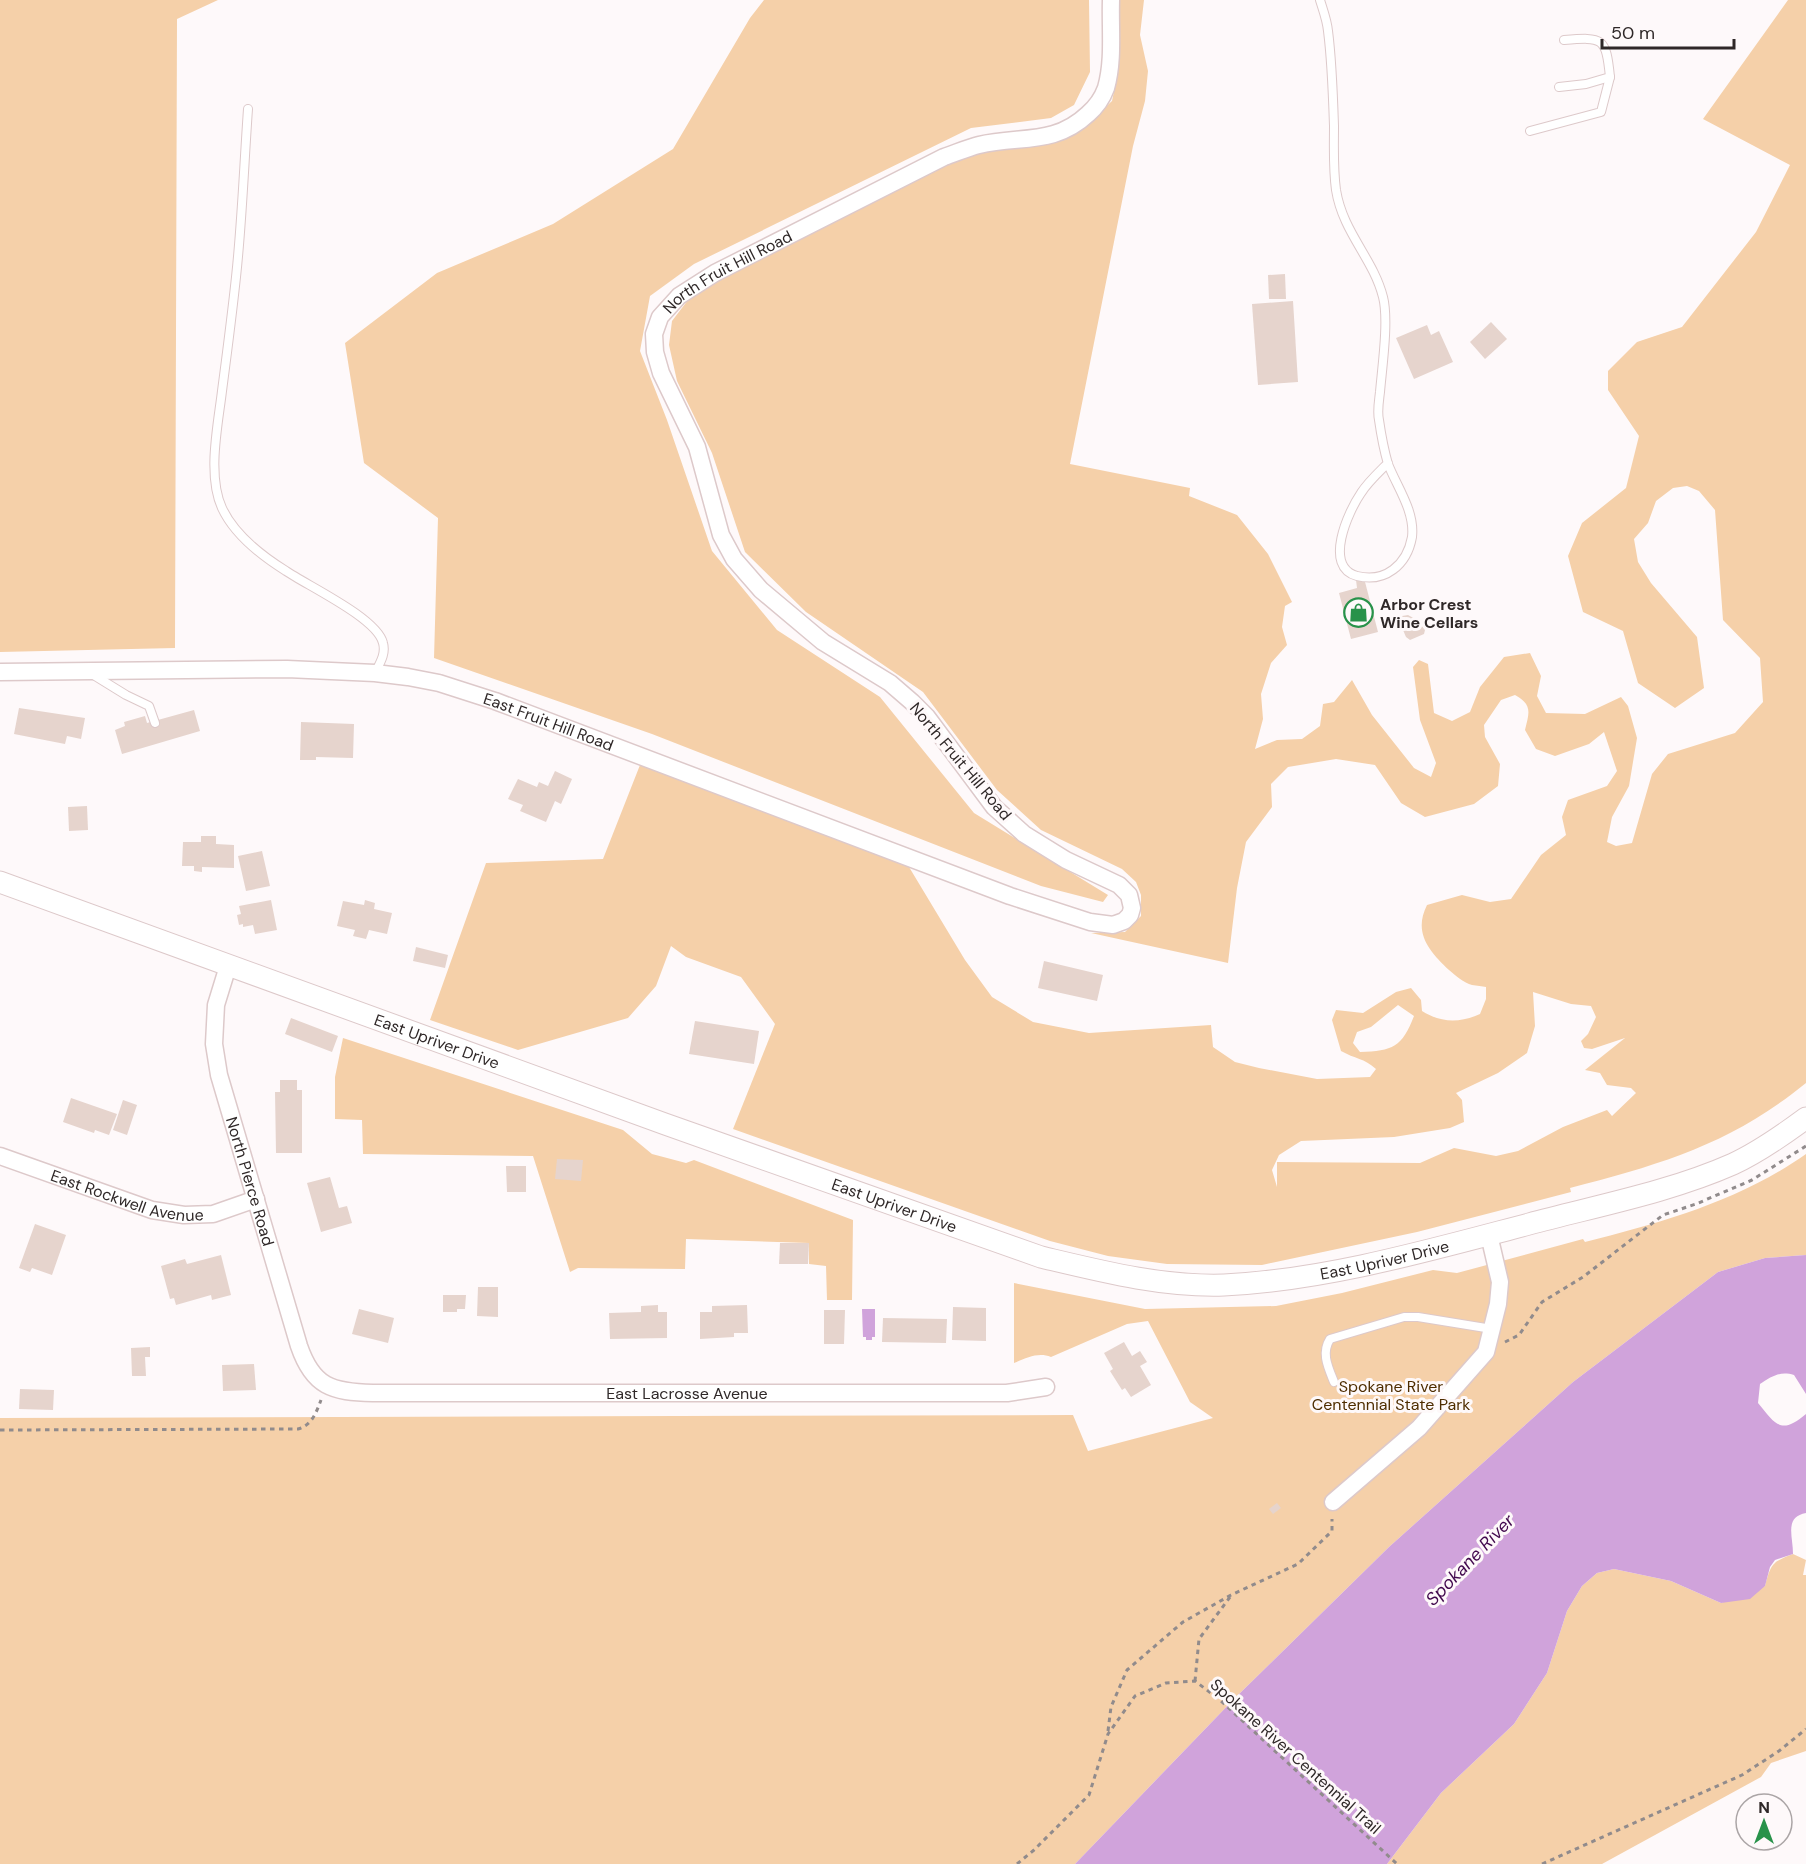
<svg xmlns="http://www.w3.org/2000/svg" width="1806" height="1864" viewBox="0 0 1806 1864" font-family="'DM Sans',sans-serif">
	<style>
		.green { fill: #f5d0a9; fill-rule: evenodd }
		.water { fill: #d0a3db }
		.building { fill: #e6d4cd }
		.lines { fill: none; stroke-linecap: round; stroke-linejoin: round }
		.service-casing { stroke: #ddc9ca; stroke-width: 10 }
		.minor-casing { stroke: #ddc9ca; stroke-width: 19 }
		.tertiary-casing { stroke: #ddc9ca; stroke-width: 23 }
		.path { stroke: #918b8c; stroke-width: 3; stroke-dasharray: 4.5 4.5; stroke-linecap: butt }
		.service { stroke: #fff; stroke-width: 8 }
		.minor { stroke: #fff; stroke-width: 16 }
		.tertiary { stroke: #fff; stroke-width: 21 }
		.labels { text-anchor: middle; stroke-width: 6; stroke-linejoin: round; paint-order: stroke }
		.street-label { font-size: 16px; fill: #2f2828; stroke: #fef9fa }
		.poi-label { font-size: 16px; font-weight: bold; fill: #2f2828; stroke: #fef9fa; text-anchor: start }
		.park-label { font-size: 16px; fill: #4e2d00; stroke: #fef9fa }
		.water-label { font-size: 18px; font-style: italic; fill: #42094e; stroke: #fef9fa }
	</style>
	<rect width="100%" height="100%" fill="#fef9fa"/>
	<g class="green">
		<path d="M 0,0 L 218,0 L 177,19 L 175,648 L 0,652 Z"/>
		<path d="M 764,0 L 1089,0 L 1090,72 L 1074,105 L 1051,118 L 971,128 L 694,264 L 650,296 L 640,351 L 667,420 L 712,551 L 777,630 L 880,697 L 974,813 L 1108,895 L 1103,902 L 1041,886 L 652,734 L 434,658 L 438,518 L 364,463 L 345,343 L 437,273 L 553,224 L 673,149 L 750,18 Z"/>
		<path d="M 1120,0 L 1144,0 L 1140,35 L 1148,71 L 1145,101 L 1133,146 L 1070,464 L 1190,488 L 1189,496 L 1237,515 L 1268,554 L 1292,602 L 1285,606 L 1282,627 L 1287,645 L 1271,663 L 1261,694 L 1263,719 L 1255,749 L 1277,740 L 1302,739 L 1320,726 L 1323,704 L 1334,702 L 1352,680 L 1372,715 L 1414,768 L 1431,777 L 1436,763 L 1420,720 L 1413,667 L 1419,660 L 1428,664 L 1434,713 L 1452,721 L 1470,712 L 1480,687 L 1504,657 L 1530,653 L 1541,676 L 1537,696 L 1546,713 L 1585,714 L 1621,697 L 1628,706 L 1637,738 L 1629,786 L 1612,817 L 1607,842 L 1616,846 L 1632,843 L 1652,774 L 1668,754 L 1735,733 L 1763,702 L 1760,658 L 1723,620 L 1715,510 L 1699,491 L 1687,486 L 1673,488 L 1656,501 L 1648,523 L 1634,539 L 1638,562 L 1651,583 L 1697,637 L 1704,688 L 1675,708 L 1638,683 L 1623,631 L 1583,612 L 1568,556 L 1582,523 L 1626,488 L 1639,436 L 1608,390 L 1608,371 L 1637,342 L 1682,327 L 1756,232 L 1790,165 L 1703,119 L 1788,0 L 1806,0 L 1806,1083 C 1731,1144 1662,1164 1570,1188 L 1571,1192 L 1417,1232 L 1262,1265 L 1167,1264 L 1108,1256 L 1050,1241 L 733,1129 L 775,1024 L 741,977 L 686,957 L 671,946 L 656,986 L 628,1018 L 518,1050 L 430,1020 L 486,863 L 603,859 L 640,765 L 906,862 L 965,960 L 992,997 L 1033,1022 L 1089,1033 L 1211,1025 L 1213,1047 L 1235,1062 L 1259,1068 L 1317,1079 L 1370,1077 L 1376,1069 C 1364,1058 1355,1059 1341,1051 L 1332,1020 L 1336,1010 L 1363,1013 L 1396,992 L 1411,988 L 1421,1000 L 1422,1011 C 1441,1023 1460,1023 1480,1014 L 1486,999 L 1486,987 C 1482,986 1477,986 1472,985 C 1464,983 1455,975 1449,970 C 1429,951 1413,933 1427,905 L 1462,895 L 1490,902 L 1511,899 L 1541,855 L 1566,835 L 1562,817 L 1568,800 L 1607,786 L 1617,771 L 1604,732 L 1589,744 L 1555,756 L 1536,749 L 1525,730 C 1529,713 1533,705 1515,695 L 1501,700 L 1484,725 L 1485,737 L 1500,764 L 1498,786 L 1474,804 L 1425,817 L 1401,803 L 1375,765 L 1336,759 L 1288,767 L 1271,784 L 1272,807 L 1246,842 L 1237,888 L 1228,963 L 1091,933 L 1125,932 L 1141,916 L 1141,895 L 1136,882 L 1122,869 L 1041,830 L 997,790 L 923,692 L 806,612 L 745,552 L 712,453 L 677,381 L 669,345 L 672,321 L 688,300 L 729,275 L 950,162 L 982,150 L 1082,129 L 1112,101 L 1119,68 L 1118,22 ZM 1533,992 L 1571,1004 L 1591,1006 L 1596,1017 L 1588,1034 L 1581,1041 L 1584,1048 L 1592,1049 L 1625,1038 L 1585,1070 L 1600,1073 L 1607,1085 L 1631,1088 L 1636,1093 L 1612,1116 L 1607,1110 L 1563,1127 L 1518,1151 L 1496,1156 L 1454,1148 L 1420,1163 L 1277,1162 L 1277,1187 L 1272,1170 L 1279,1155 L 1301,1141 L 1394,1137 L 1450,1128 L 1464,1122 L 1462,1100 L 1456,1093 L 1498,1073 L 1527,1053 L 1535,1026 ZM 1398,1005 L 1414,1016 C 1402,1047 1393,1051 1360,1052 L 1353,1043 L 1357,1032 L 1371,1027 Z"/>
		<path d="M 343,1038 L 623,1130 L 652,1154 L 686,1163 L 694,1160 L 853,1220 L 852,1300 L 827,1300 L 826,1266 L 809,1264 L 809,1243 L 686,1239 L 685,1269 L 578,1268 L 570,1272 L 533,1156 L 363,1154 L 362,1120 L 335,1119 L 335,1077 Z"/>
		<path d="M 1806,1154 L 1806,1255 L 1765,1258 L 1718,1272 L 1573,1382 L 1389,1547 L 1235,1698 L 1075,1864 L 0,1864 L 0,1418 L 1073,1415 L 1088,1451 L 1213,1418 L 1190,1402 L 1148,1321 L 1127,1324 L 1051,1357 C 1038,1352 1027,1358 1014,1363 L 1014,1283 L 1145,1309 L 1276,1306 L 1342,1293 L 1433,1270 L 1457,1273 L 1583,1239 L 1585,1242 C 1663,1222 1739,1201 1806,1154 Z"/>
		<path d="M 1793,1554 L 1806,1560 L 1803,1575 L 1806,1575 L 1806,1751 L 1771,1763 L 1761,1777 L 1602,1864 L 1387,1864 L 1441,1793 L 1514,1724 L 1547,1673 L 1567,1611 L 1582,1586 L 1597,1573 L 1614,1569 L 1671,1581 L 1721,1603 L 1765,1586 C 1771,1564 1772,1562 1793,1554 Z"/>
	</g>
	<g class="water">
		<path d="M 1806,1255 L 1806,1394 L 1794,1375 C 1780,1371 1772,1376 1760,1384 L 1758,1403 C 1776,1425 1781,1435 1806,1414 L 1806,1513 C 1784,1517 1793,1536 1793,1554 L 1775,1560 L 1770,1567 L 1765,1586 L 1750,1599 L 1721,1603 L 1671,1581 L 1614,1569 L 1597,1573 L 1582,1586 L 1567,1611 L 1547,1673 L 1514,1724 L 1441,1793 L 1387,1864 L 1075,1864 L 1235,1698 L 1389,1547 L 1573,1382 L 1718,1272 L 1765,1258 Z"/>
		<path d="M 862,1309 L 875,1309 L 875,1337 L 872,1337 L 872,1340 L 866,1340 L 866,1337 L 863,1337 Z"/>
	</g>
	<g class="building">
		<path d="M 1285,274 L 1286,299 L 1269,299 L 1268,275 Z"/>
		<path d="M 1293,301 L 1298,382 L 1258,385 L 1252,304 Z"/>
		<path d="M 1491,322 L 1507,339 L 1485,359 L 1470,342 Z"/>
		<path d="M 1427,325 L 1431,335 L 1439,331 L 1453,362 L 1414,379 L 1396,338 Z"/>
		<path d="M 1364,578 L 1378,632 L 1351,639 L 1339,593 L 1357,588 L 1356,580 Z"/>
		<path d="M 1408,615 L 1417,620 L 1425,630 L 1424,634 L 1410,640 L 1406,637 L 1400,623 L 1402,616 Z"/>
		<path d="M 19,708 L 85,718 L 81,739 L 67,736 L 65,744 L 14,734 Z"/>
		<path d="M 194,710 L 200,731 L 122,754 L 115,730 L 125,726 L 124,722 L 145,716 L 147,723 Z"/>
		<path d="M 301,722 L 354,724 L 353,758 L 316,757 L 316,760 L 300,760 Z"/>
		<path d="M 555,771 L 572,779 L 561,804 L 555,801 L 546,822 L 520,811 L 523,805 L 508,799 L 518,779 L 537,787 L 539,782 L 548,786 Z"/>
		<path d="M 87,806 L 88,830 L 69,831 L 68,807 Z"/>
		<path d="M 201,836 L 216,836 L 216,844 L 234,845 L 234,868 L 202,867 L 202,872 L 194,871 L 194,866 L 182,866 L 183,842 L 201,842 Z"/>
		<path d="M 262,851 L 270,886 L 246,891 L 238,856 Z"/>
		<path d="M 271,900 L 277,930 L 255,934 L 253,925 L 243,927 L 243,924 L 239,925 L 237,915 L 241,914 L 239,906 Z"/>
		<path d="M 365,900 L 375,903 L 374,909 L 392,913 L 387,934 L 369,930 L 366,939 L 353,936 L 355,930 L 337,926 L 343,901 L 364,905 Z"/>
		<path d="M 416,947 L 448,955 L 445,968 L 413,961 Z"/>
		<path d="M 1044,961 L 1103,975 L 1097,1001 L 1038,988 Z"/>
		<path d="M 291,1018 L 338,1036 L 332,1052 L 285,1034 Z"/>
		<path d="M 695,1021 L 759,1031 L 754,1064 L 689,1054 Z"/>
		<path d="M 280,1080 L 297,1080 L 297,1090 L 302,1090 L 302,1153 L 276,1153 L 275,1092 L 280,1092 Z"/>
		<path d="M 71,1098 L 117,1114 L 109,1135 L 95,1130 L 94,1133 L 63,1122 Z"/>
		<path d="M 123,1100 L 137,1105 L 127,1135 L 113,1130 Z"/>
		<path d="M 557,1159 L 583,1160 L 581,1181 L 555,1179 Z"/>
		<path d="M 506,1166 L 526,1166 L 526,1192 L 507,1192 Z"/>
		<path d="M 330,1177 L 339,1208 L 347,1206 L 352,1223 L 321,1232 L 307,1183 Z"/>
		<path d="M 35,1224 L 66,1235 L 52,1275 L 32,1268 L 30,1272 L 19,1268 Z"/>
		<path d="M 780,1243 L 809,1243 L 808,1264 L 779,1264 Z"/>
		<path d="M 221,1255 L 231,1295 L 212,1300 L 211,1295 L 176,1305 L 174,1298 L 170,1299 L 161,1266 L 185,1259 L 187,1264 Z"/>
		<path d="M 478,1287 L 498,1287 L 498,1317 L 477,1316 Z"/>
		<path d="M 443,1295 L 466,1295 L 465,1309 L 457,1309 L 457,1312 L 443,1312 Z"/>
		<path d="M 658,1305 L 658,1312 L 667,1312 L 667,1338 L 610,1339 L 609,1313 L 641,1312 L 641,1306 Z"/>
		<path d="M 747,1305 L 748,1333 L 734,1333 L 734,1337 L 700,1339 L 700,1312 L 712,1312 L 712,1306 Z"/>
		<path d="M 953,1307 L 986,1308 L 986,1341 L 952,1340 Z"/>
		<path d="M 359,1309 L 394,1318 L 388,1343 L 352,1334 Z"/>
		<path d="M 824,1310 L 845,1310 L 844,1344 L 824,1344 Z"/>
		<path d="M 883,1318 L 947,1319 L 946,1343 L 882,1342 Z"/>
		<path d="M 1124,1342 L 1132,1356 L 1140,1351 L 1147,1362 L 1140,1366 L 1151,1385 L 1131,1397 L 1125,1388 L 1122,1390 L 1110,1371 L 1113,1369 L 1104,1353 Z"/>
		<path d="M 150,1347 L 150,1357 L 145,1357 L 146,1376 L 132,1376 L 131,1348 Z"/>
		<path d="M 254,1364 L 256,1390 L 223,1391 L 222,1365 Z"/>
		<path d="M 20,1389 L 54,1390 L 53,1410 L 19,1409 Z"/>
		<path d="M 1277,1503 L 1281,1508 L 1273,1514 L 1269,1509 Z"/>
	</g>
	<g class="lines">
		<defs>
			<g id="service">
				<path d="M 1320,0 C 1323,10 1327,20 1328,31 C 1332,62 1333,95 1334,126 C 1334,147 1333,168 1336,190 C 1343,233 1373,258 1383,297 C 1389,320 1382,368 1380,392 C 1379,401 1377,411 1379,420 C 1381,434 1384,450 1388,464 C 1397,487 1415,511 1412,537 C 1407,565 1385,583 1357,576 C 1323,567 1348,512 1361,493 C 1368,482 1378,473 1388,463"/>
				<path d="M 1559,87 L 1586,84 L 1610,77 C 1606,37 1603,37 1564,40"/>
				<path d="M 248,109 C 244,165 242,222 236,277 C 232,315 227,353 222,391 C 218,425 207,475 222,508 C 234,534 262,556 286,571 C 308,586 377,618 383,643 C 386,654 380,663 375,673"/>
				<path d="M 1530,131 L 1601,112 L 1610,77"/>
				<path d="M 92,674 L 126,695 L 149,706 L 155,723"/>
				<path d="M 1334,1382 C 1328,1367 1321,1353 1330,1339 L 1404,1317 L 1418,1317 L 1492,1329"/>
			</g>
			<g id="minor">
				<path id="s1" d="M 0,672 L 287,669 L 375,673 L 408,677 L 439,683 L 495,701 L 1010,896 L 1090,922 L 1113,925 L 1124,921 L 1130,915 L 1132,908 L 1129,895 L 1119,885 L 1066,860 L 1024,834 L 994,807 L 927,717 L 912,702 L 890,683 L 823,642 L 761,590 L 734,559 L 721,535 L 697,447 L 661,373 L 655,352 L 654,334 L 660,317 L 679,296 L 715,273 L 944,157 C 956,153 967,148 979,145 C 1020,135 1054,146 1088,114 C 1096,107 1102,99 1106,88 C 1114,60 1110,29 1111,0"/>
				<path id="s2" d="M 228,966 L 216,1005 L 214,1044 L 219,1075 L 299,1346 C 313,1387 332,1392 373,1393 L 1007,1393 L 1046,1387"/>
				<path id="s3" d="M 0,1156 L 152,1210 L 184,1215 L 213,1214 L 256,1199"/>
				<path d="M 1333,1502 L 1419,1428 L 1486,1352 L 1498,1304 L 1500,1282 L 1489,1235"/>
			</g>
			<g id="tertiary">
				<path id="s4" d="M 0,882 L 665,1124 L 1041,1257 C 1100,1271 1162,1287 1224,1285 C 1326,1280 1430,1250 1529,1224 C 1596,1206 1670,1192 1733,1164 C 1759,1152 1783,1135 1806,1118"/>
			</g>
		</defs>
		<use href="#service" class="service-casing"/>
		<use href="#minor" class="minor-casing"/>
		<use href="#tertiary" class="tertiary-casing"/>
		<g class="path">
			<path d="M 1505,1342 L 1519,1335 L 1542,1302 L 1583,1277 L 1663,1215 L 1696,1204 L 1752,1180 L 1806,1146"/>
			<path d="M 0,1430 L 298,1429 C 312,1425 316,1413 321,1400"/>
			<path d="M 1195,1681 L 1199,1639 L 1230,1597"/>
			<path d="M 1108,1731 L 1111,1707 L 1127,1670 L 1183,1622 L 1231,1595 L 1298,1564 L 1332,1531 L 1332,1519"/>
			<path d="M 1017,1864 L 1034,1850 L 1089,1795 L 1108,1734 L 1135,1696 L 1166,1683 L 1195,1681 L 1220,1700 L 1397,1864"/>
			<path d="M 1542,1864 L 1742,1775 L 1779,1751 L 1806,1729"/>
		</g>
		<use href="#service" class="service"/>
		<use href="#minor" class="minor"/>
		<use href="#tertiary" class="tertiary"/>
	</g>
	<defs>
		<symbol id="shop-ring" viewBox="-11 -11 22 22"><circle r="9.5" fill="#fef9fa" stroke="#28924a" stroke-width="1.5"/><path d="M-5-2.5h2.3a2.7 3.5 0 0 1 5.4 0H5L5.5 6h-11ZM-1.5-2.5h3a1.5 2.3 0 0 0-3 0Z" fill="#28924a"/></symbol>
	</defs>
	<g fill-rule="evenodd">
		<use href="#shop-ring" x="1342" y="596" width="33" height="33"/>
	</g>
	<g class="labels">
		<g class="street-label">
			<text dy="6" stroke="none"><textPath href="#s1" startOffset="2064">North Fruit Hill Road</textPath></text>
			<text dy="6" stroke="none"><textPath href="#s1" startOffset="556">East Fruit Hill Road</textPath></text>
			<text transform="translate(961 761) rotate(50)" y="6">North Fruit Hill Road</text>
			<text dy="6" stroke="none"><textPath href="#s4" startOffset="465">East Upriver Drive</textPath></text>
			<text dy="6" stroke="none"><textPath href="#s2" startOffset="222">North Pierce Road</textPath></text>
			<text dy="6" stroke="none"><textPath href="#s3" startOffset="134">East Rockwell Avenue</textPath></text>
			<text dy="6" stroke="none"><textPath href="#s4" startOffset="951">East Upriver Drive</textPath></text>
			<text dy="6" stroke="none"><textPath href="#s4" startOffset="1455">East Upriver Drive</textPath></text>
			<text dy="6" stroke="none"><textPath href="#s2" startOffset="804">East Lacrosse Avenue</textPath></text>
			<text transform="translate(1296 1756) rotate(42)" y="6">Spokane River Centennial Trail</text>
		</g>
		<g class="poi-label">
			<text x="1380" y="610">Arbor Crest<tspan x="1380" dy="18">Wine Cellars</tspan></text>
		</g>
		<g class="park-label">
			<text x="1391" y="1392">Spokane River<tspan x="1391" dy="18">Centennial State Park</tspan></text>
		</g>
		<g class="water-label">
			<text transform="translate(1470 1560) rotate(-46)" y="6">Spokane River</text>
		</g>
	</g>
	<g transform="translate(1764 1822)"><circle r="28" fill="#fef9fa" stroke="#aba5a6" stroke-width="1.5"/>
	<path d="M0-4.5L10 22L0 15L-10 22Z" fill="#28924a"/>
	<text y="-9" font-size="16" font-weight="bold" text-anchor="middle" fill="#2f2828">N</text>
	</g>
	<path d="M1602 39v9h132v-9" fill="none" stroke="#2f2828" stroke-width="3"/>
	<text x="1611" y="39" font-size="18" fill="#2f2828" stroke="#fef9fa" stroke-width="4.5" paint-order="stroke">50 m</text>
</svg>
